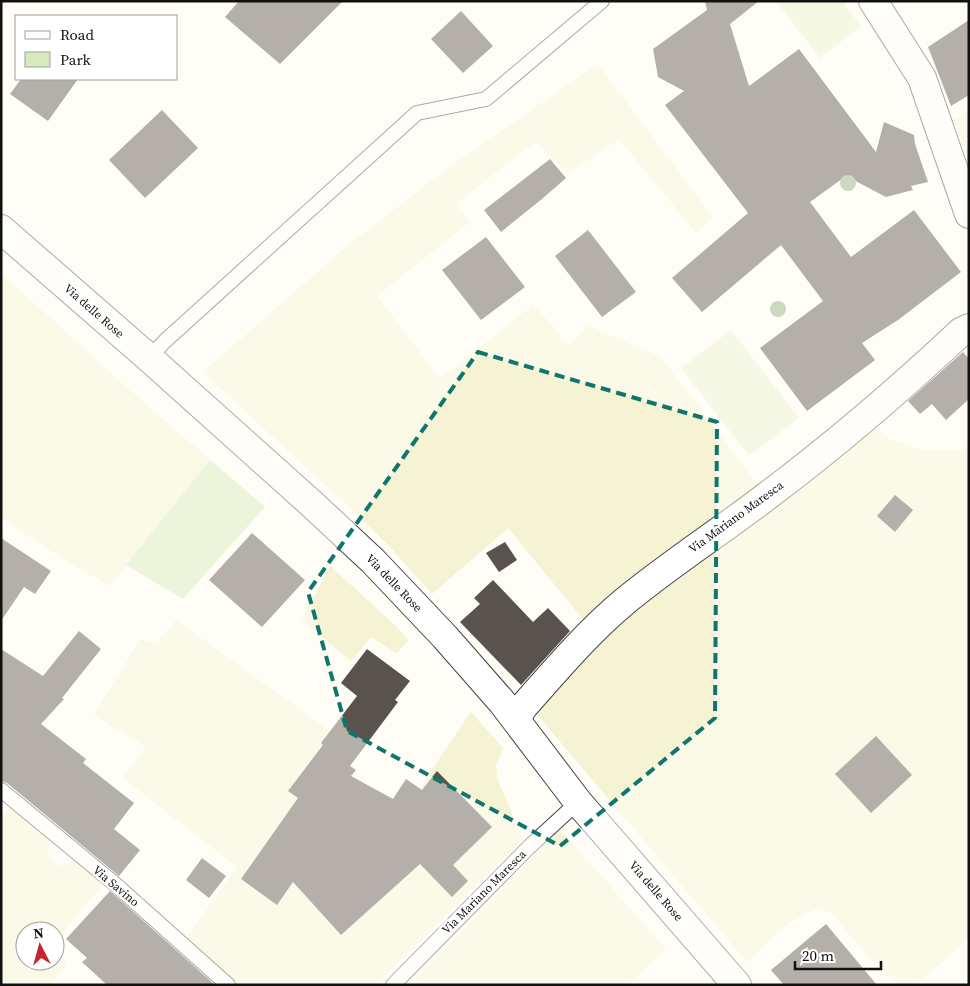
<svg xmlns="http://www.w3.org/2000/svg" width="970" height="986" viewBox="0 0 970 986" font-family="'Source Serif 4',serif">
	<style>
		.farmland { fill: #f6f3d4 }
		.green { fill: #d5ebbd }
		.pitch { fill: #e6f2cf }
		.building { fill: #5a524d }
		.lines { fill: none; stroke-linecap: round; stroke-linejoin: round }
		.lane-casing { stroke: #444; stroke-width: 16 }
		.street-casing { stroke: #444; stroke-width: 30 }
		.lane { stroke: #fff; stroke-width: 14 }
		.street { stroke: #fff; stroke-width: 28 }
		.tree { fill: #8dad7f }
		.marked { fill: none; stroke: #0f766e; stroke-width: 4; stroke-dasharray: 10 6; stroke-linejoin: round }
		.labels { text-anchor: middle; stroke-width: 5; stroke-linejoin: round; paint-order: stroke }
		.street-label { font-size: 12px; fill: #111; stroke: #fff }
	</style>
	<rect width="100%" height="100%" fill="#fffdf5"/>
	<g class="farmland">
		<path d="M 598,64 L 713,217 L 696,233 L 619,139 L 567,174 L 536,141 L 456,204 L 470,222 L 377,296 L 440,379 L 533,305 L 554,327 L 568,347 L 588,326 L 661,357 L 761,489 L 586,623 L 508,528 L 432,594 L 389,546 L 354,512 L 203,372 L 347,246 L 451,166 Z"/>
		<path d="M 969,110 L 969,162 L 954,121 Z"/>
		<path d="M 1,273 L 125,386 L 210,460 L 110,586 L 68,562 L 1,518 Z"/>
		<path d="M 873,423 L 889,439 L 922,450 L 963,450 L 969,445 L 969,938 L 916,985 L 900,985 L 885,975 L 831,913 L 818,908 L 788,923 L 747,962 L 534,711 L 594,640 Z"/>
		<path d="M 330,566 L 397,627 L 409,641 L 396,653 L 371,637 L 351,661 L 302,620 Z"/>
		<path d="M 176,620 L 330,731 L 321,743 L 323,745 L 288,791 L 375,853 L 471,712 L 503,748 L 496,765 L 497,778 L 523,840 L 375,985 L 238,985 L 186,938 L 237,867 L 123,778 L 146,747 L 94,715 L 140,639 L 156,644 Z"/>
		<path d="M 10,806 L 50,839 L 48,856 L 61,866 L 78,860 L 105,882 L 55,942 L 55,931 L 25,931 L 25,961 L 55,961 L 55,957 L 67,964 L 51,985 L 1,985 L 1,818 Z"/>
		<path d="M 556,833 L 563,833 L 666,949 L 628,985 L 410,985 Z"/>
	</g>
	<path class="green" d="M 210,460 L 265,507 L 183,599 L 126,565 Z"/>
	<g class="pitch">
		<path d="M 776,1 L 842,1 L 861,26 L 820,58 Z"/>
		<path d="M 731,330 L 799,418 L 749,456 L 681,368 Z"/>
	</g>
	<g class="building">
		<path d="M 239,1 L 343,1 L 280,64 L 225,17 Z"/>
		<path d="M 705,1 L 759,1 L 730,24 L 749,86 L 799,49 L 876,152 L 884,122 L 914,135 L 915,144 L 928,182 L 911,186 L 913,190 L 886,197 L 846,176 L 810,202 L 851,257 L 914,210 L 961,272 L 898,320 L 862,343 L 875,360 L 807,411 L 760,348 L 823,301 L 781,245 L 702,312 L 672,278 L 748,213 L 665,105 L 684,91 L 658,77 L 653,49 L 707,10 Z"/>
		<path d="M 461,11 L 493,46 L 463,73 L 431,39 Z"/>
		<path d="M 969,20 L 969,95 L 951,106 L 928,47 Z"/>
		<path d="M 21,79 L 78,79 L 48,121 L 10,94 Z"/>
		<path d="M 162,110 L 198,148 L 145,198 L 109,160 Z"/>
		<path d="M 550,159 L 566,178 L 542,199 L 501,232 L 484,210 Z"/>
		<path d="M 588,230 L 636,292 L 602,317 L 555,256 Z"/>
		<path d="M 486,237 L 525,287 L 481,320 L 442,270 Z"/>
		<path d="M 963,352 L 969,359 L 969,399 L 946,420 L 932,404 L 920,414 L 908,401 Z"/>
		<path d="M 895,495 L 913,510 L 895,532 L 877,516 Z"/>
		<path d="M 252,533 L 305,580 L 262,627 L 209,580 Z"/>
		<path d="M 1,538 L 51,571 L 35,594 L 24,587 L 1,621 Z"/>
		<path d="M 505,542 L 517,560 L 499,572 L 486,553 Z"/>
		<path d="M 493,580 L 533,622 L 548,608 L 570,631 L 521,685 L 460,622 L 480,604 L 474,598 Z"/>
		<path d="M 79,631 L 101,649 L 62,698 L 64,699 L 41,724 L 86,759 L 83,763 L 134,803 L 114,829 L 140,850 L 119,876 L 7,783 L 1,781 L 1,649 L 43,676 Z"/>
		<path d="M 367,649 L 410,681 L 395,700 L 398,702 L 350,766 L 356,770 L 351,776 L 393,799 L 406,779 L 422,790 L 437,771 L 492,827 L 453,865 L 468,881 L 452,897 L 420,864 L 341,935 L 293,882 L 277,905 L 241,879 L 298,798 L 288,791 L 323,745 L 321,743 L 357,696 L 341,683 Z"/>
		<path d="M 876,736 L 912,775 L 871,813 L 835,774 Z"/>
		<path d="M 202,858 L 226,876 L 209,898 L 186,880 Z"/>
		<path d="M 110,891 L 215,985 L 107,985 L 82,962 L 87,958 L 66,939 Z"/>
		<path d="M 826,924 L 877,985 L 784,985 L 771,970 Z"/>
	</g>
	<g class="lines">
		<defs>
			<g id="lane">
				<path d="M 149,358 L 165,341 L 417,113 L 486,99 L 602,1"/>
				<path d="M 1,790 L 115,884 L 228,985"/>
				<path d="M 393,985 L 529,847 L 578,802"/>
			</g>
			<g id="street">
				<path d="M 873,1 L 922,78 L 969,214"/>
				<path d="M 1,229 L 149,358 L 313,505 L 373,561 L 445,637 L 502,702 L 578,802 L 737,985"/>
				<path d="M 516,718 L 524,706 C 556,670 587,633 624,602 C 670,564 720,532 767,496 C 835,445 899,390 961,332 L 969,328"/>
			</g>
		</defs>
		<use href="#lane" class="lane-casing"/>
		<use href="#street" class="street-casing"/>
		<use href="#lane" class="lane"/>
		<use href="#street" class="street"/>
	</g>
	<g class="tree">
		<circle cx="848" cy="183" r="8"/>
		<circle cx="778" cy="309" r="8"/>
	</g>
	<path d="M0 0H970V986H0ZM 478,352 L 717,422 L 715,718 L 560,846 L 347,731 L 308,592 Z" fill="#fffdf5" fill-opacity=".55" fill-rule="evenodd"/>
	<path class="marked" d="M 478,352 L 717,422 L 715,718 L 560,846 L 347,731 L 308,592 Z"/>
	<g class="labels">
		<g class="street-label">
			<text transform="translate(94 311) rotate(41)" y="4">Via delle Rose</text>
			<text transform="translate(736 517) rotate(-36)" y="4">Via Mariano Maresca</text>
			<text transform="translate(394 583) rotate(46)" y="4">Via delle Rose</text>
			<text transform="translate(116 886) rotate(40)" y="4">Via Savino</text>
			<text transform="translate(656 891) rotate(49)" y="4">Via delle Rose</text>
			<text transform="translate(484 892) rotate(-45)" y="4">Via Mariano Maresca</text>
		</g>
	</g>
	<rect width="970" height="986" fill="none" stroke="#111111" stroke-width="5"/>
	<rect x="15" y="15" width="162" height="65" fill="#ffffff" stroke="#a0a0a0"/>
	<rect x="25" y="31" width="25" height="8" fill="#ffffff" stroke="#a0a0a0"/>
	<text x="60" y="40" font-size="15" fill="#111111">Road</text>
	<rect x="25" y="52" width="25" height="15" fill="#d5ebbd" stroke="#a0a0a0"/>
	<text x="60" y="65" font-size="15" fill="#111111">Park</text>
	<g transform="translate(40 946) rotate(354)"><circle r="24" fill="#ffffff" stroke="#a0a0a0"/>
	<path d="M0-4L9 19L0 12L-9 19Z" fill="#c4262e"/>
	<text y="-8" font-size="14" font-weight="bold" text-anchor="middle" fill="#111111">N</text>
	</g>
	<path d="M795 961v8h86v-8" fill="none" stroke="#111111" stroke-width="2.5"/>
	<text x="802" y="961" font-size="15" fill="#111111" stroke="#ffffff" stroke-width="4" paint-order="stroke">20 m</text>
</svg>
